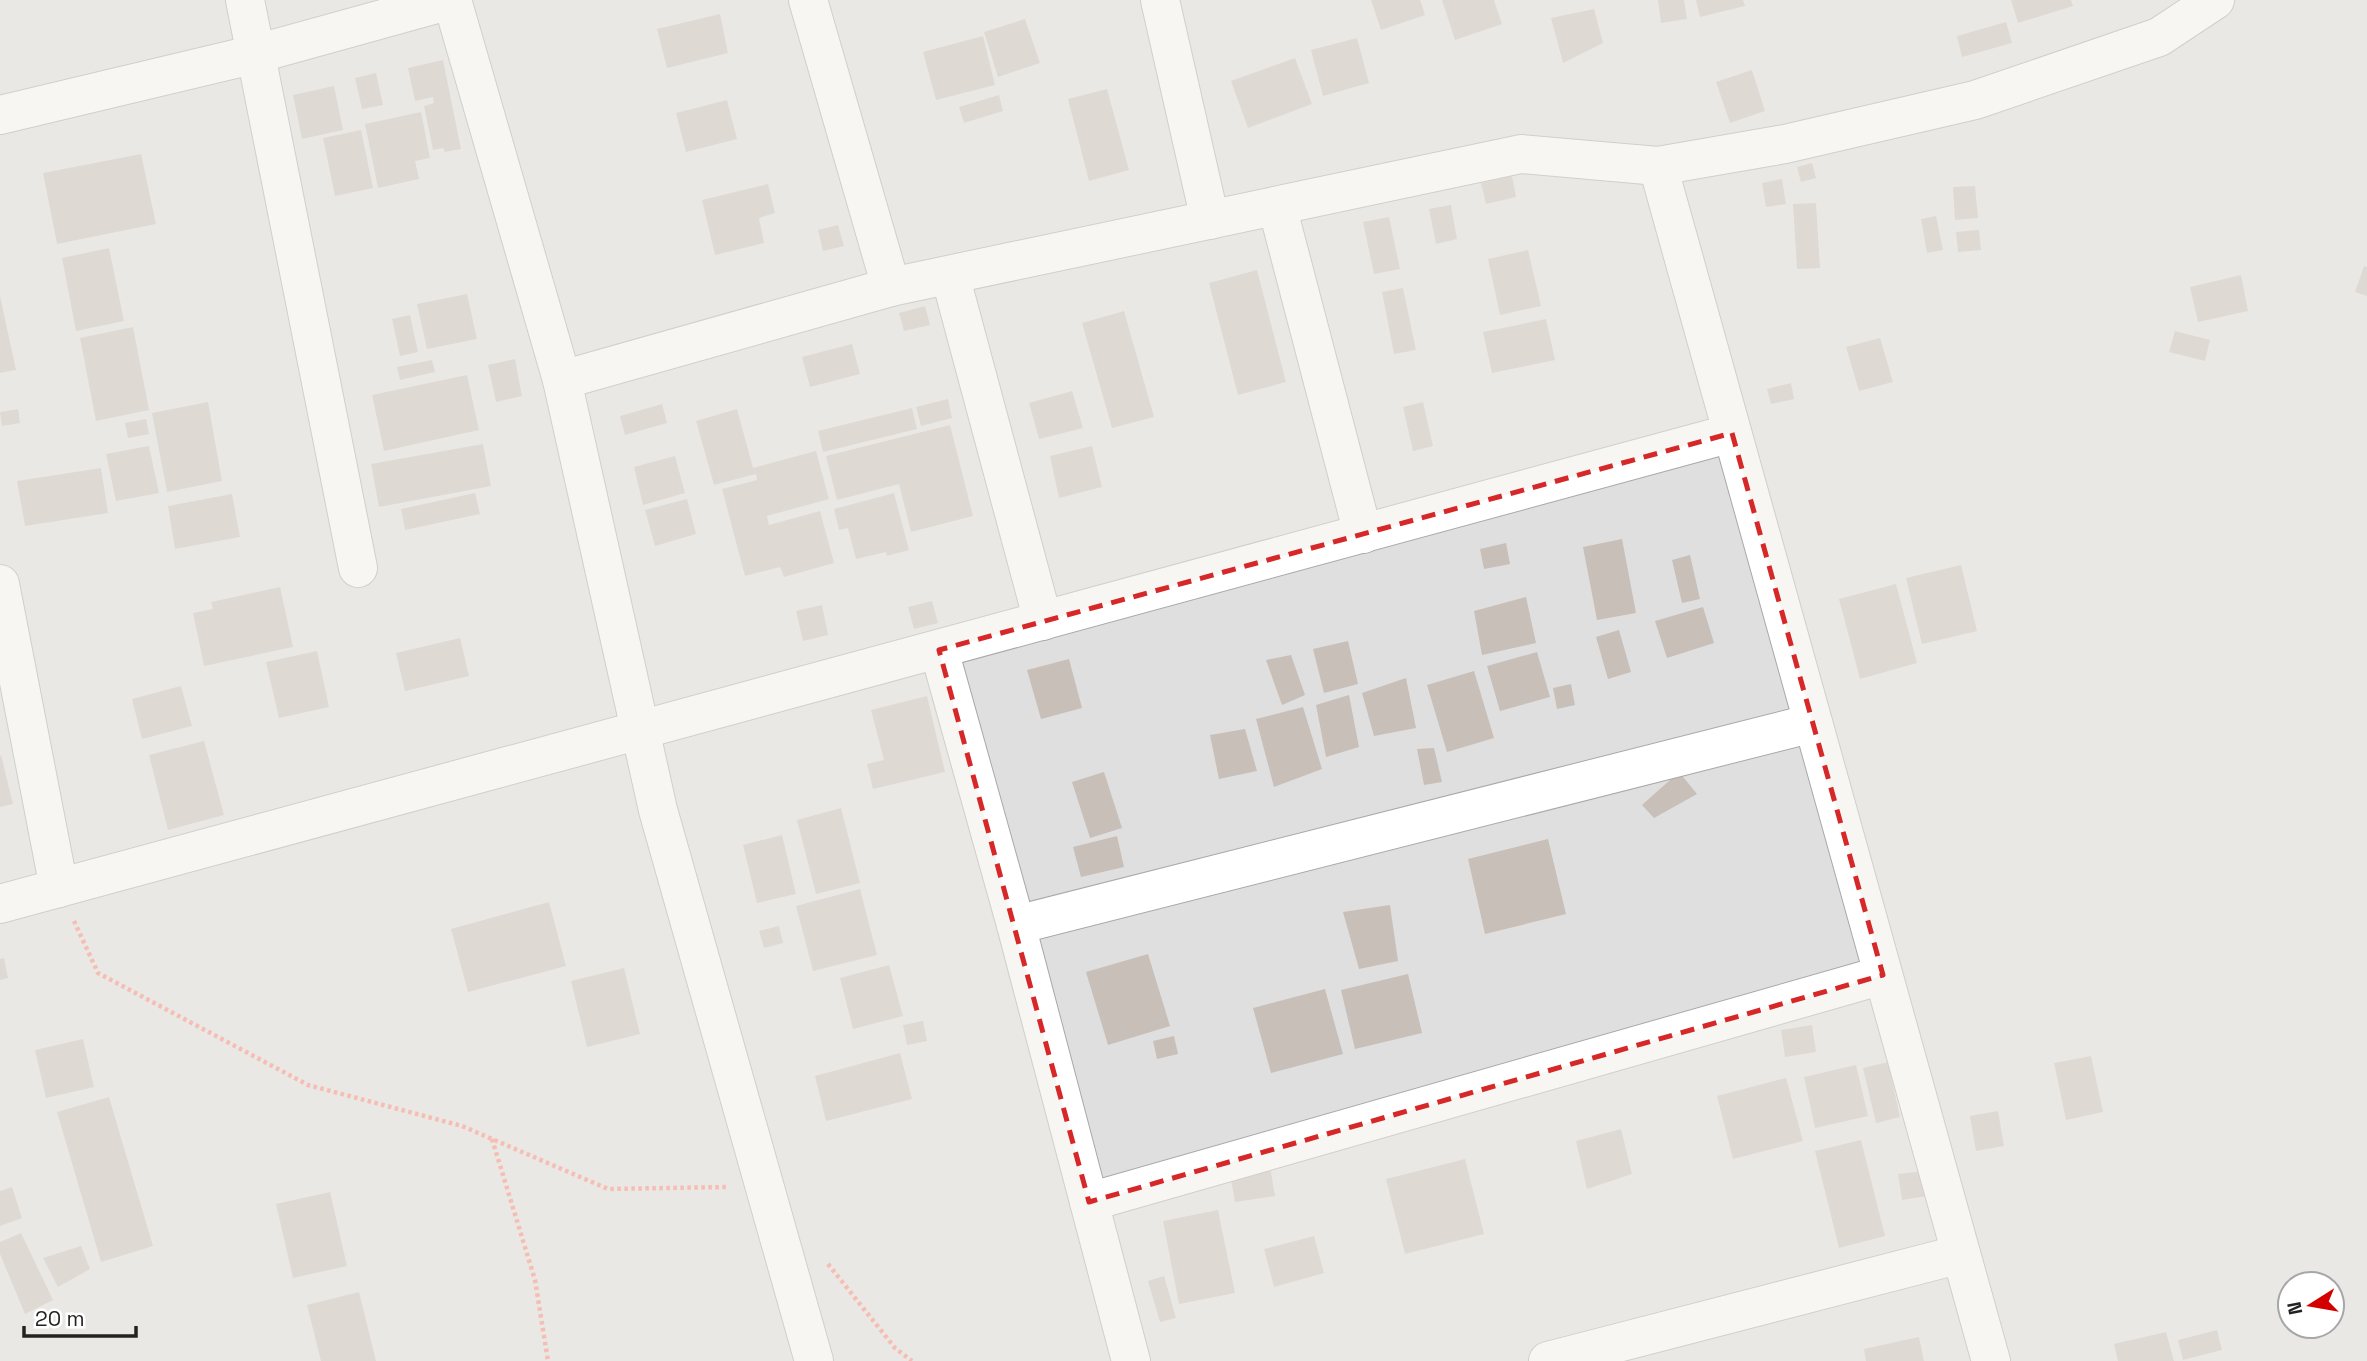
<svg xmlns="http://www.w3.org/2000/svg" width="2367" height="1361" viewBox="0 0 2367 1361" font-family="'Space Grotesk',sans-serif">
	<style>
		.residential { fill: #e0dfdf; fill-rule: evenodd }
		.building { fill: #c7bfb8 }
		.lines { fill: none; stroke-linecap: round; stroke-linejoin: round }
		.minor-casing { stroke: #a9a9a9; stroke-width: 40 }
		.path { stroke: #fa8072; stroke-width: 4.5; stroke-dasharray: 3.5 3.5; stroke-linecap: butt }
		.minor { stroke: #fff; stroke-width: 38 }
		.marked { fill: none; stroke: #d62828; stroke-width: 5; stroke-dasharray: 14 9; stroke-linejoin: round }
	</style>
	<rect width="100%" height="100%" fill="#f2efe9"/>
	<path class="residential" d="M 0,0 L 2367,0 L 2367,1361 L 0,1361 ZM 2290,1284 L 2332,1284 L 2332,1326 L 2290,1326 Z"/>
	<g class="building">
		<path d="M 1371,0 L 1420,0 L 1425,15 L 1381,30 Z"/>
		<path d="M 1442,0 L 1494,0 L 1502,24 L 1455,40 Z"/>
		<path d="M 1658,0 L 1684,0 L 1687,19 L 1661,23 Z"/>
		<path d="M 1696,0 L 1743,0 L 1745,6 L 1700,17 Z"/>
		<path d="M 2011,0 L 2071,0 L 2073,6 L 2018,23 Z"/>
		<path d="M 1594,9 L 1603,43 L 1563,63 L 1551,18 Z"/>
		<path d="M 720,14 L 728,53 L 667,68 L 657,29 Z"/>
		<path d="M 1025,19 L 1040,63 L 998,77 L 984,32 Z"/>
		<path d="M 2006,22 L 2012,43 L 1962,57 L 1957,36 Z"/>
		<path d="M 983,36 L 995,85 L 936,100 L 923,52 Z"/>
		<path d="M 1357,38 L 1369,83 L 1323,96 L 1311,50 Z"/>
		<path d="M 1295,58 L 1312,104 L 1248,128 L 1231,81 Z"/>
		<path d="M 443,60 L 461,149 L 445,152 L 443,148 L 433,150 L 424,106 L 434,103 L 433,97 L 415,101 L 408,68 Z"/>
		<path d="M 1752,70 L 1765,111 L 1730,123 L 1716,82 Z"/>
		<path d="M 376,73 L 383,105 L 362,109 L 355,78 Z"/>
		<path d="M 334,86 L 343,130 L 302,139 L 293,95 Z"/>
		<path d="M 1107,89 L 1129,170 L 1089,181 L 1068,99 Z"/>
		<path d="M 999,95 L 1003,111 L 964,123 L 959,107 Z"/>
		<path d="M 727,100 L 737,139 L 686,152 L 676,113 Z"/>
		<path d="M 421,112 L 430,158 L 415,161 L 419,179 L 378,188 L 365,124 Z"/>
		<path d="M 361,130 L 373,188 L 335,196 L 323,138 Z"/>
		<path d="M 141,154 L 156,224 L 57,244 L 43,173 Z"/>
		<path d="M 1812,163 L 1816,178 L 1801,182 L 1797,167 Z"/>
		<path d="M 1512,176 L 1516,197 L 1486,204 L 1481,183 Z"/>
		<path d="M 1782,179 L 1786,204 L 1766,207 L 1762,183 Z"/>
		<path d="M 768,184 L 775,213 L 759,218 L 764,243 L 715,255 L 702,200 Z"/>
		<path d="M 1975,186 L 1978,218 L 1955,220 L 1953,187 Z"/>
		<path d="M 1816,203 L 1820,268 L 1797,269 L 1793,204 Z"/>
		<path d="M 1451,205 L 1457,239 L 1436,244 L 1429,209 Z"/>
		<path d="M 1936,216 L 1943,250 L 1927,253 L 1921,219 Z"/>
		<path d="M 1389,217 L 1400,269 L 1374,274 L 1363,222 Z"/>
		<path d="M 838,225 L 844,246 L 823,251 L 818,230 Z"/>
		<path d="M 1979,230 L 1981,250 L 1958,252 L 1956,232 Z"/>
		<path d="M 109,248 L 124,321 L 76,331 L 62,258 Z"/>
		<path d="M 1528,250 L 1541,306 L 1500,315 L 1488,259 Z"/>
		<path d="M 2364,266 L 2367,267 L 2367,296 L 2355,292 Z"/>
		<path d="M 1257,270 L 1286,382 L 1238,395 L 1209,283 Z"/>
		<path d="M 2241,275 L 2248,311 L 2198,322 L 2190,287 Z"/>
		<path d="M 1403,288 L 1416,350 L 1394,354 L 1382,292 Z"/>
		<path d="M 467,294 L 477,339 L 427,349 L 417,304 Z"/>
		<path d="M 0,296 L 16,370 L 0,373 Z"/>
		<path d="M 925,306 L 930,325 L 904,331 L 899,313 Z"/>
		<path d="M 1124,311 L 1154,417 L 1112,428 L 1082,323 Z"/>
		<path d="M 410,315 L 418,352 L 400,356 L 392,319 Z"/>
		<path d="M 1546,319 L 1555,360 L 1492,373 L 1483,332 Z"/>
		<path d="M 133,327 L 149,410 L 96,421 L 80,338 Z"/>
		<path d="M 2175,331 L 2210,340 L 2205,361 L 2169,352 Z"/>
		<path d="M 1880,338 L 1893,382 L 1859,391 L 1846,347 Z"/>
		<path d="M 852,344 L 860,374 L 810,387 L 802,357 Z"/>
		<path d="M 515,359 L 522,396 L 496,402 L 488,365 Z"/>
		<path d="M 432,360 L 435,372 L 400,380 L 397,367 Z"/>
		<path d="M 467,375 L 479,430 L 384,451 L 372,395 Z"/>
		<path d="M 1791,383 L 1794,399 L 1771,404 L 1767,389 Z"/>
		<path d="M 1072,391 L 1083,428 L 1039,439 L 1029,403 Z"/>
		<path d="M 948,399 L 952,418 L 921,426 L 916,407 Z"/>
		<path d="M 208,402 L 222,481 L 167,492 L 152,413 Z"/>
		<path d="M 1423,402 L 1433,446 L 1413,451 L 1403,407 Z"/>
		<path d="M 662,404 L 667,423 L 625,435 L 620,416 Z"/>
		<path d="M 912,408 L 917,429 L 823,452 L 818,431 Z"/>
		<path d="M 18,409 L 20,423 L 2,426 L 0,412 Z"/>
		<path d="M 737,409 L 753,468 L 816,451 L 829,499 L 767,516 L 769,525 L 820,511 L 834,563 L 784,577 L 780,567 L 745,576 L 722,489 L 757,480 L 756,474 L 714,485 L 696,421 Z"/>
		<path d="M 146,419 L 149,434 L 128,438 L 125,423 Z"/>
		<path d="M 950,425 L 973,516 L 911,532 L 899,484 L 837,500 L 826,456 Z"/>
		<path d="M 483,444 L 491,486 L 379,507 L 371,464 Z"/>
		<path d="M 149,446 L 159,493 L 116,501 L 106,454 Z"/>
		<path d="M 1092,446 L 1102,487 L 1059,498 L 1050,456 Z"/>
		<path d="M 675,456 L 685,493 L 643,505 L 634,467 Z"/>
		<path d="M 101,468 L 108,513 L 25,526 L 17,481 Z"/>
		<path d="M 475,493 L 480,514 L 405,530 L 401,509 Z"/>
		<path d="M 894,493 L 909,550 L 887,556 L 886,552 L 856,559 L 848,528 L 839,530 L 834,509 Z"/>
		<path d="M 232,494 L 240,537 L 175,549 L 168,506 Z"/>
		<path d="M 687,499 L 696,534 L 655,546 L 645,510 Z"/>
		<path d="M 1622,539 L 1636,613 L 1597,620 L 1583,547 Z"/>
		<path d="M 1506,543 L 1510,564 L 1484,569 L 1480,549 Z"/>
		<path d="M 1690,555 L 1700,599 L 1682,603 L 1672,560 Z"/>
		<path d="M 1961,565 L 1977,631 L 1922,644 L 1906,578 Z"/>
		<path d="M 1896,584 L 1917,663 L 1860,679 L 1839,599 Z"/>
		<path d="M 280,587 L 293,647 L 204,666 L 193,613 L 213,609 L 211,602 Z"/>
		<path d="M 1526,597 L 1536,643 L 1482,655 L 1474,611 Z"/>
		<path d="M 932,601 L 938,623 L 914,629 L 908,607 Z"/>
		<path d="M 822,605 L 828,635 L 803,641 L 796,611 Z"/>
		<path d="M 1703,607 L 1714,643 L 1667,658 L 1655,621 Z"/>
		<path d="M 1619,630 L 1631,672 L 1608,679 L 1596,637 Z"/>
		<path d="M 460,638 L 469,676 L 405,691 L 396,653 Z"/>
		<path d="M 1348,641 L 1358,684 L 1324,693 L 1313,649 Z"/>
		<path d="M 317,651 L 329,707 L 279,718 L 266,662 Z"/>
		<path d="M 1537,652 L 1550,697 L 1500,711 L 1487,666 Z"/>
		<path d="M 1291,655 L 1305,695 L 1282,705 L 1266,660 Z"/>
		<path d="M 1069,659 L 1082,708 L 1041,719 L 1027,670 Z"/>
		<path d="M 1474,671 L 1494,738 L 1447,752 L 1427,685 Z"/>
		<path d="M 1406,678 L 1416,728 L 1374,736 L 1362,693 Z"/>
		<path d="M 1571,684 L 1575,705 L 1557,709 L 1553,688 Z"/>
		<path d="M 181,686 L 192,726 L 142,739 L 132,699 Z"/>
		<path d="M 1349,695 L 1359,747 L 1326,757 L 1316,705 Z"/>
		<path d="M 927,696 L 945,772 L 873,789 L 867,764 L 884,760 L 871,710 Z"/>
		<path d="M 1303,707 L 1322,769 L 1274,787 L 1256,719 Z"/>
		<path d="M 1245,729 L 1257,771 L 1219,779 L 1210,735 Z"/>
		<path d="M 204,741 L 224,815 L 168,830 L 149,755 Z"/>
		<path d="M 1434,748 L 1442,782 L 1424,785 L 1417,749 Z"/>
		<path d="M 1,755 L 13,804 L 0,807 L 0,756 Z"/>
		<path d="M 1104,772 L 1122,828 L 1090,838 L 1072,782 Z"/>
		<path d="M 1679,772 L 1697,794 L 1654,818 L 1642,805 Z"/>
		<path d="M 841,808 L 860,883 L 816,894 L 797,820 Z"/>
		<path d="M 782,835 L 796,894 L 757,903 L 743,845 Z"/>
		<path d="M 1117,836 L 1124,867 L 1081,877 L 1073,847 Z"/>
		<path d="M 1548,839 L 1566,914 L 1485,934 L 1468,859 Z"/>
		<path d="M 860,889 L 877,955 L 813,971 L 796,906 Z"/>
		<path d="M 549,902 L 566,966 L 468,992 L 451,929 Z"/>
		<path d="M 1390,905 L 1398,961 L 1359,969 L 1343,912 Z"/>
		<path d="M 779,926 L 783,943 L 764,948 L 759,931 Z"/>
		<path d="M 1148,954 L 1170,1026 L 1108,1045 L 1086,972 Z"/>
		<path d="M 4,958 L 8,978 L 0,980 L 0,959 Z"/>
		<path d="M 889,965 L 903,1016 L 853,1029 L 840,978 Z"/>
		<path d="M 624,968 L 640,1034 L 587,1047 L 571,981 Z"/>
		<path d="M 1408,974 L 1422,1033 L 1355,1049 L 1341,990 Z"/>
		<path d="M 1325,989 L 1343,1054 L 1271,1073 L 1253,1008 Z"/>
		<path d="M 923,1021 L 927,1041 L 907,1045 L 903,1025 Z"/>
		<path d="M 1812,1025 L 1816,1052 L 1785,1057 L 1781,1030 Z"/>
		<path d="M 1174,1036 L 1178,1054 L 1157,1059 L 1153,1041 Z"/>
		<path d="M 83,1039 L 94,1087 L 46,1098 L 35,1050 Z"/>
		<path d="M 900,1053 L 912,1099 L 826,1121 L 815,1076 Z"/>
		<path d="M 2091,1056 L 2103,1112 L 2066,1120 L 2054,1063 Z"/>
		<path d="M 1888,1062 L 1900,1117 L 1876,1123 L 1863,1068 Z"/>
		<path d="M 1856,1065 L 1868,1116 L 1815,1128 L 1804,1077 Z"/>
		<path d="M 1786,1078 L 1803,1141 L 1733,1159 L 1717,1096 Z"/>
		<path d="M 109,1097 L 153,1246 L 101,1262 L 57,1112 Z"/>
		<path d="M 1998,1111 L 2004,1146 L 1976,1151 L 1970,1116 Z"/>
		<path d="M 1621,1129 L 1632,1174 L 1587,1189 L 1576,1141 Z"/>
		<path d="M 1861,1140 L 1885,1236 L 1839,1248 L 1815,1151 Z"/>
		<path d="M 1465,1159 L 1484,1234 L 1405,1254 L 1386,1179 Z"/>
		<path d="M 1270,1167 L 1275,1196 L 1235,1202 L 1230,1174 Z"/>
		<path d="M 1923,1171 L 1927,1196 L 1902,1200 L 1898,1174 Z"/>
		<path d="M 12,1187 L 22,1218 L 0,1226 L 0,1191 Z"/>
		<path d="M 330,1192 L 347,1266 L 293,1278 L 276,1204 Z"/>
		<path d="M 1218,1210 L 1235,1293 L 1179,1304 L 1163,1221 Z"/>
		<path d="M 21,1233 L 53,1300 L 25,1314 L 0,1254 L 0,1242 Z"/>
		<path d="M 1314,1236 L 1324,1273 L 1274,1287 L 1264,1249 Z"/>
		<path d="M 81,1246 L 90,1269 L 58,1287 L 43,1258 Z"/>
		<path d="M 1164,1276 L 1176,1318 L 1160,1322 L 1148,1281 Z"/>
		<path d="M 359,1292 L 376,1361 L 321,1361 L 307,1305 Z"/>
		<path d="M 2217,1330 L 2222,1350 L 2183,1360 L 2178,1340 Z"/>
		<path d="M 2166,1332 L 2174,1361 L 2118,1361 L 2114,1344 Z"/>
		<path d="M 1919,1337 L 1924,1361 L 1866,1361 L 1864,1349 Z"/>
	</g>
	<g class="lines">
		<defs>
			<g id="minor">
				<path d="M 245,0 L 358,568"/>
				<path d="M 452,0 L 562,380 L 658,810 L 814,1361"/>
				<path d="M 808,0 L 891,287"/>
				<path d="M 1160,0 L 1210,220"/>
				<path d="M 0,115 L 256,54 L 451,0"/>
				<path d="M 1658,166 L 1991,1361"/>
				<path d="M 1277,206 L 1363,534"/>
				<path d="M 950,275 L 1043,621"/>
				<path d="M 562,380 L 891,287 L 1521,154 L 1658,166 L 1785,144 L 1975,100 L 2159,37 L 2215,0"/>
				<path d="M 0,584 L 59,888"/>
				<path d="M 939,650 L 1016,925 L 1131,1361"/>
				<path d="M 0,904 L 1732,433"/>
				<path d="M 1016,925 L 1813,723"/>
				<path d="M 1089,1202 L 1883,975"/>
				<path d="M 1548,1361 L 1961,1254"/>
			</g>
		</defs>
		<use href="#minor" class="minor-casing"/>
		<g class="path">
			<path d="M 74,921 L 98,973 L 308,1085 L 462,1126 L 608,1189 L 727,1187"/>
			<path d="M 492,1139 L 535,1280 L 548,1361"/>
			<path d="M 828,1264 L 895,1348 L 912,1361"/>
		</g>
		<use href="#minor" class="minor"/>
	</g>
	<path d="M0 0H2367V1361H0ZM 1732,433 L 1883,975 L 1089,1202 L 939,650 Z" fill="#f2efe9" fill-opacity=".55" fill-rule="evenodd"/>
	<path class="marked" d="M 1732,433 L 1883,975 L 1089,1202 L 939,650 Z"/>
	<g transform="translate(2311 1305) rotate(259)"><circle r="33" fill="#ffffff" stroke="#a7a7a7" stroke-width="2"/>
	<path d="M0-5L12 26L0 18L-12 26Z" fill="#d40000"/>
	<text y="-10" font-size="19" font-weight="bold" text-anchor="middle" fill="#222222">N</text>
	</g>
	<path d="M24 1326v10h112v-10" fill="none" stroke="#222222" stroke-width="3.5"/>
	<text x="35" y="1326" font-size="21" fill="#222222" stroke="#ffffff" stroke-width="5" paint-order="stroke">20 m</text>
</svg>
